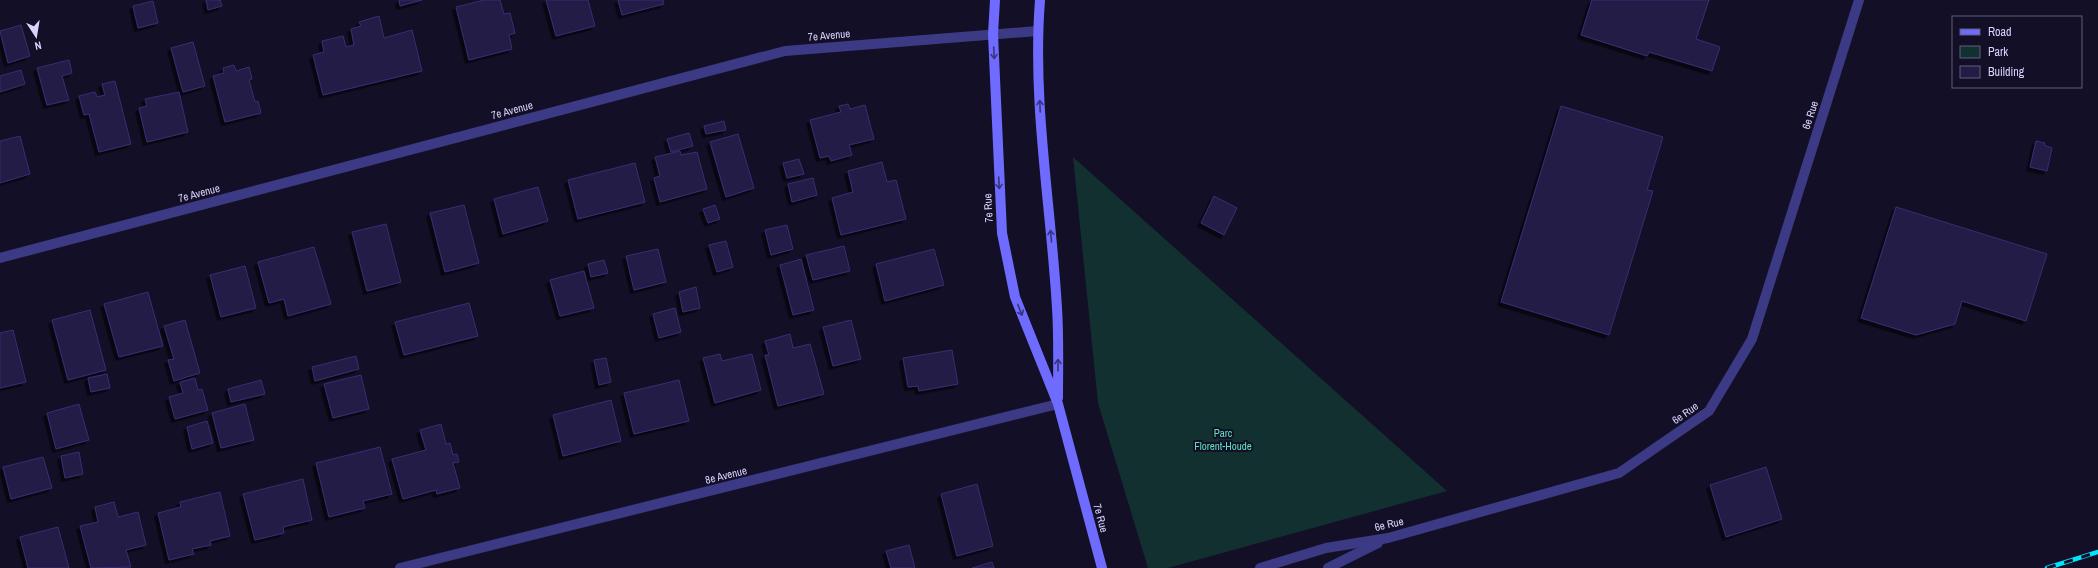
<svg xmlns="http://www.w3.org/2000/svg" width="2098" height="568" viewBox="0 0 2098 568" font-family="'Archivo Narrow',sans-serif">
	<style>
		.green { fill: #12302f }
		.building { fill: #241b47; stroke: #3b2d73; filter: url(#shadow) }
		.lines { fill: none; stroke-linecap: round; stroke-linejoin: round }
		.minor { stroke: #3d3a85; stroke-width: 10 }
		.secondary { stroke: #6f6bff; stroke-width: 10 }
		.rail-casing { stroke: #00e5ff; stroke-width: 4.5 }
		.rail { stroke: #130f26; stroke-width: 3; stroke-dasharray: 9; stroke-linecap: butt }
		.oneway { stroke: #38347d }
		.labels { text-anchor: middle; stroke-width: 4; stroke-linejoin: round; paint-order: stroke }
		.street-label { font-size: 11px; fill: #d9d4ff; stroke: #130f26 }
		.park-label { font-size: 11px; fill: #5fe0c0; stroke: #130f26 }
	</style>
	<defs>
		<filter id="shadow"><feDropShadow dx="-3.5" dy="3.5" stdDeviation="0" flood-color="#0009"/></filter>
	</defs>
	<rect width="100%" height="100%" fill="#130f26"/>
	<path class="green" d="M 1073,157 L 1447,491 L 1168,568 L 1148,568 L 1098,403 Z"/>
	<g class="building">
		<path d="M 206,0 L 220,0 L 222,6 L 208,10 Z"/>
		<path d="M 399,0 L 422,0 L 400,6 Z"/>
		<path d="M 484,0 L 500,0 L 504,14 L 510,13 L 515,33 L 509,35 L 512,49 L 469,60 L 456,7 Z"/>
		<path d="M 546,0 L 588,0 L 595,26 L 556,36 Z"/>
		<path d="M 618,0 L 663,0 L 664,4 L 622,15 Z"/>
		<path d="M 1592,0 L 1709,0 L 1696,39 L 1720,47 L 1712,71 L 1649,52 L 1647,56 L 1581,35 Z"/>
		<path d="M 153,1 L 158,23 L 138,28 L 133,6 Z"/>
		<path d="M 379,16 L 384,38 L 412,30 L 422,71 L 323,95 L 313,55 L 324,52 L 322,41 L 343,36 L 346,47 L 354,45 L 351,29 L 361,26 L 359,22 Z"/>
		<path d="M 21,25 L 30,56 L 8,63 L 0,31 Z"/>
		<path d="M 193,42 L 205,86 L 183,92 L 171,48 Z"/>
		<path d="M 69,60 L 72,73 L 62,76 L 69,100 L 47,105 L 37,68 Z"/>
		<path d="M 234,65 L 236,71 L 249,67 L 252,79 L 249,80 L 255,102 L 258,101 L 261,113 L 225,122 L 213,76 L 224,73 L 223,68 Z"/>
		<path d="M 21,70 L 25,84 L 0,92 L 0,76 Z"/>
		<path d="M 115,81 L 131,144 L 99,152 L 89,114 L 84,115 L 79,96 L 95,92 L 97,97 L 105,95 L 102,84 Z"/>
		<path d="M 179,92 L 188,132 L 147,142 L 139,108 L 147,106 L 145,99 Z"/>
		<path d="M 848,104 L 850,109 L 865,105 L 874,139 L 849,145 L 852,155 L 831,161 L 829,156 L 820,158 L 810,120 L 841,112 L 839,106 Z"/>
		<path d="M 1561,106 L 1663,137 L 1647,190 L 1653,191 L 1609,335 L 1501,302 Z"/>
		<path d="M 724,121 L 726,130 L 706,134 L 704,126 Z"/>
		<path d="M 689,133 L 693,146 L 671,152 L 667,139 Z"/>
		<path d="M 738,134 L 754,188 L 726,197 L 710,142 Z"/>
		<path d="M 20,136 L 30,174 L 0,183 L 0,141 Z"/>
		<path d="M 2036,141 L 2045,143 L 2044,145 L 2052,148 L 2047,171 L 2030,167 Z"/>
		<path d="M 680,151 L 681,155 L 697,152 L 707,189 L 660,202 L 654,178 L 660,176 L 655,157 Z"/>
		<path d="M 799,159 L 804,174 L 787,178 L 783,163 Z"/>
		<path d="M 882,162 L 887,182 L 896,180 L 906,219 L 841,235 L 832,198 L 853,192 L 848,171 Z"/>
		<path d="M 635,163 L 645,202 L 578,219 L 568,180 Z"/>
		<path d="M 813,178 L 817,195 L 792,202 L 788,184 Z"/>
		<path d="M 538,187 L 548,221 L 503,234 L 494,199 Z"/>
		<path d="M 1214,196 L 1237,208 L 1224,235 L 1201,223 Z"/>
		<path d="M 464,205 L 479,263 L 445,272 L 430,213 Z"/>
		<path d="M 715,205 L 720,219 L 708,223 L 703,209 Z"/>
		<path d="M 1896,207 L 2047,254 L 2026,321 L 1962,301 L 1955,324 L 1916,335 L 1861,318 Z"/>
		<path d="M 386,224 L 401,282 L 367,291 L 352,232 Z"/>
		<path d="M 787,225 L 793,249 L 771,255 L 765,230 Z"/>
		<path d="M 726,241 L 733,267 L 717,272 L 709,245 Z"/>
		<path d="M 844,246 L 850,271 L 813,280 L 806,255 Z"/>
		<path d="M 314,247 L 331,304 L 288,316 L 284,299 L 269,303 L 258,262 Z"/>
		<path d="M 658,249 L 666,282 L 634,290 L 626,256 Z"/>
		<path d="M 934,249 L 944,285 L 885,301 L 876,264 Z"/>
		<path d="M 801,259 L 814,310 L 793,315 L 780,265 Z"/>
		<path d="M 604,260 L 608,273 L 591,277 L 588,264 Z"/>
		<path d="M 245,266 L 256,308 L 221,317 L 210,275 Z"/>
		<path d="M 584,271 L 594,308 L 560,316 L 550,280 Z"/>
		<path d="M 696,287 L 700,308 L 683,312 L 679,292 Z"/>
		<path d="M 148,292 L 163,346 L 119,357 L 104,304 Z"/>
		<path d="M 469,303 L 478,336 L 404,355 L 395,322 Z"/>
		<path d="M 675,308 L 681,332 L 659,338 L 653,314 Z"/>
		<path d="M 90,310 L 106,370 L 68,380 L 52,320 Z"/>
		<path d="M 185,320 L 200,373 L 174,381 L 168,360 L 174,359 L 164,326 Z"/>
		<path d="M 851,320 L 861,359 L 833,366 L 823,327 Z"/>
		<path d="M 13,330 L 26,382 L 0,388 L 0,333 Z"/>
		<path d="M 790,334 L 793,348 L 810,344 L 824,394 L 778,406 L 765,355 L 769,355 L 765,341 Z"/>
		<path d="M 952,350 L 958,384 L 919,391 L 918,386 L 908,387 L 903,358 Z"/>
		<path d="M 720,354 L 722,361 L 752,354 L 761,390 L 715,403 L 703,358 Z"/>
		<path d="M 356,356 L 359,369 L 315,381 L 312,367 Z"/>
		<path d="M 606,358 L 611,382 L 599,385 L 594,360 Z"/>
		<path d="M 107,374 L 110,388 L 91,392 L 88,378 Z"/>
		<path d="M 361,375 L 369,409 L 333,418 L 324,384 Z"/>
		<path d="M 195,378 L 198,390 L 202,389 L 208,410 L 175,419 L 169,397 L 183,393 L 180,382 Z"/>
		<path d="M 261,380 L 265,394 L 231,402 L 228,389 Z"/>
		<path d="M 679,380 L 689,421 L 634,434 L 624,393 Z"/>
		<path d="M 611,400 L 621,441 L 563,456 L 553,415 Z"/>
		<path d="M 79,404 L 89,440 L 56,449 L 47,413 Z"/>
		<path d="M 245,404 L 254,440 L 221,448 L 212,413 Z"/>
		<path d="M 207,421 L 213,443 L 192,449 L 187,427 Z"/>
		<path d="M 441,424 L 446,444 L 450,443 L 453,455 L 457,454 L 459,462 L 453,463 L 460,488 L 437,494 L 436,490 L 403,499 L 392,459 L 426,450 L 420,430 Z"/>
		<path d="M 380,447 L 392,494 L 363,501 L 365,508 L 329,517 L 316,463 Z"/>
		<path d="M 79,452 L 83,474 L 65,478 L 61,456 Z"/>
		<path d="M 43,457 L 52,488 L 11,499 L 3,467 Z"/>
		<path d="M 1766,467 L 1782,519 L 1726,537 L 1710,485 Z"/>
		<path d="M 303,479 L 312,520 L 283,527 L 284,533 L 255,540 L 243,494 Z"/>
		<path d="M 977,484 L 993,546 L 957,556 L 941,494 Z"/>
		<path d="M 220,492 L 230,536 L 210,541 L 211,545 L 192,549 L 194,554 L 169,560 L 158,513 L 181,507 L 180,502 Z"/>
		<path d="M 114,502 L 118,517 L 138,512 L 146,545 L 126,550 L 131,567 L 91,568 L 80,526 L 98,522 L 95,507 Z"/>
		<path d="M 58,527 L 69,568 L 28,568 L 20,537 Z"/>
		<path d="M 909,545 L 915,568 L 891,568 L 886,551 Z"/>
		<path d="M 992,562 L 994,568 L 972,568 Z"/>
	</g>
	<g class="lines">
		<g class="minor">
			<path d="M 0,258 L 785,51 L 1038,31"/>
			<path d="M 400,568 L 1058,404"/>
			<path d="M 1260,568 L 1326,548 L 1388,538 L 1619,473 L 1709,411 L 1752,339 L 1859,0"/>
			<path d="M 1328,568 L 1378,543"/>
		</g>
		<g class="secondary">
			<path d="M 995,0 L 993,34 L 1002,233 L 1015,297 L 1058,404 L 1102,568"/>
			<path d="M 1040,0 C 1032,103 1051,205 1057,308 C 1059,338 1058,368 1058,398"/>
		</g>
		<defs>
			<path id="rail" d="M 2047,568 L 2098,552"/>
		</defs>
		<use href="#rail" class="rail-casing"/>
		<use href="#rail" class="rail"/>
	</g>
	<defs><path id="oneway-shaft" d="M-6 0H5M1.5-3L5.5 0L1.5 3" fill="none" stroke-width="1.6" stroke-linecap="round" stroke-linejoin="round"/></defs>
	<g class="oneway">
		<use href="#oneway-shaft" transform="translate(994 53) rotate(87)"/>
		<use href="#oneway-shaft" transform="translate(1040 106) rotate(-92)"/>
		<use href="#oneway-shaft" transform="translate(999 183) rotate(87)"/>
		<use href="#oneway-shaft" transform="translate(1051 236) rotate(-95)"/>
		<use href="#oneway-shaft" transform="translate(1020 310) rotate(68)"/>
		<use href="#oneway-shaft" transform="translate(1058 365) rotate(-90)"/>
	</g>
	<g class="labels">
		<g class="street-label">
			<text transform="translate(829 35) rotate(-5)" y="4">7e Avenue</text>
			<text transform="translate(512 110) rotate(-15)" y="4">7e Avenue</text>
			<text transform="translate(1810 115) rotate(-72)" y="4">6e Rue</text>
			<text transform="translate(199 193) rotate(-15)" y="4">7e Avenue</text>
			<text transform="translate(988 208) rotate(-93)" y="4">7e Rue</text>
			<text transform="translate(1685 413) rotate(-35)" y="4">6e Rue</text>
			<text transform="translate(726 475) rotate(-14)" y="4">8e Avenue</text>
			<text transform="translate(1101 518) rotate(75)" y="4">7e Rue</text>
			<text transform="translate(1389 524) rotate(-13)" y="4">6e Rue</text>
		</g>
		<g class="park-label">
			<text x="1223" y="437">Parc<tspan x="1223" dy="13">Florent-Houde</tspan></text>
		</g>
	</g>
	<rect x="1952" y="16" width="130" height="72" fill="#130f26" stroke="#625e7d"/>
	<rect x="1960" y="29" width="20" height="6" fill="#6f6bff" stroke="#625e7d"/>
	<text x="1988" y="36" font-size="12" fill="#d9d4ff">Road</text>
	<rect x="1960" y="46" width="20" height="12" fill="#12302f" stroke="#625e7d"/>
	<text x="1988" y="56" font-size="12" fill="#d9d4ff">Park</text>
	<rect x="1960" y="66" width="20" height="12" fill="#241b47" stroke="#625e7d"/>
	<text x="1988" y="76" font-size="12" fill="#d9d4ff">Building</text>
	<g transform="translate(36 36) rotate(168)" stroke="#130f26" stroke-width="3" paint-order="stroke">
	<path d="M0-3L7 15L0 10L-7 15Z" fill="#d9d4ff"/>
	<text y="-6" font-size="11" font-weight="bold" text-anchor="middle" fill="#d9d4ff">N</text>
	</g>
</svg>
